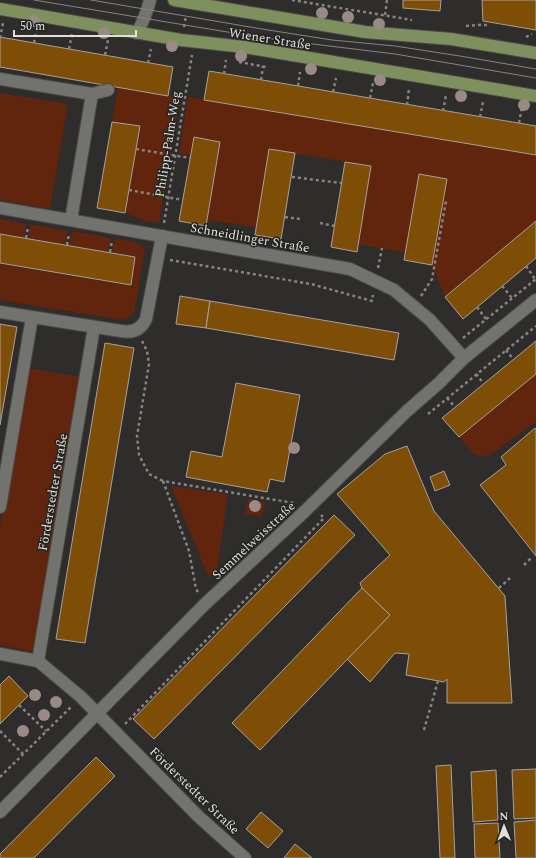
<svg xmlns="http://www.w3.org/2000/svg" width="536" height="858" viewBox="0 0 536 858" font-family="Spectral,serif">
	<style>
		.green { fill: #61240c }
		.building { fill: #7f4e06; stroke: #a5a2a0 }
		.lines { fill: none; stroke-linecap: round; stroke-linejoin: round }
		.minor-casing { stroke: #4b4a48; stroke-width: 14 }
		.major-casing { stroke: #4b4a48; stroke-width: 14 }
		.path { stroke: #868583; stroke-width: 2.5; stroke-dasharray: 3 3; stroke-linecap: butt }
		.minor { stroke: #72726e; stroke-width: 12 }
		.major { stroke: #7f905f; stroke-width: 12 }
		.tram { stroke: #868583; stroke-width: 1 }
		.tree { fill: #998a85 }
		.labels { text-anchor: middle; stroke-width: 3; stroke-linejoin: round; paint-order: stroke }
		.street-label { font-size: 13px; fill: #e0dfdd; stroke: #242421 }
	</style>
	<rect width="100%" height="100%" fill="#2e2d2b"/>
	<g class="green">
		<path d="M 118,87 L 180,98 L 159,223 L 145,221 L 125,213 L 140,127 L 112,122 Z"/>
		<path d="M 0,93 L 68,104 L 50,209 L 0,200 Z"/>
		<path d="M 188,97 L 536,155 L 536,221 L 445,297 L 432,265 L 446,179 L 420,174 L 406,253 L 358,244 L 371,166 L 269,149 L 256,227 L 207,220 L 220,142 L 194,138 L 191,155 L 179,154 Z"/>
		<path d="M 0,219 L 26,224 L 24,238 L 0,234 Z"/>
		<path d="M 31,224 L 68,231 L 65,245 L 28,239 Z"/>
		<path d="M 72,231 L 111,238 L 108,252 L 69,246 Z"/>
		<path d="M 115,239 C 125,240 140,240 145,250 L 134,313 L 128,318 L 121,320 L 0,300 L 0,264 L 131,286 L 136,256 L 112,252 Z"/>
		<path d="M 27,368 L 81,377 L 35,652 L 0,645 L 0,527 Z"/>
		<path d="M 536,374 L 536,422 L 489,456 L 475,455 L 459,437 Z"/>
		<path d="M 171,486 L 228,494 L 217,570 L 209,578 Z"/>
		<path d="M 248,499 L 265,502 L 262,517 L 245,514 Z"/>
	</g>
	<g class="building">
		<path d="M 403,0 L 441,0 L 440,11 L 403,8 Z"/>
		<path d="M 482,0 L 536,0 L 536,30 L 483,21 Z"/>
		<path d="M 0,37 L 173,67 L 168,96 L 0,67 Z"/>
		<path d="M 209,71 L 536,126 L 536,155 L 204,100 Z"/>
		<path d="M 112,122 L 140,126 L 125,213 L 97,208 Z"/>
		<path d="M 194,137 L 220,142 L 206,226 L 179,221 Z"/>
		<path d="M 269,149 L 295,153 L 281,239 L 255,235 Z"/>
		<path d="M 345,162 L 371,166 L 357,252 L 331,247 Z"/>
		<path d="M 419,174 L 447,179 L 432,265 L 404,260 Z"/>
		<path d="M 536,221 L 536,258 L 463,319 L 445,297 Z"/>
		<path d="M 0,234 L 135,257 L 131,285 L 0,263 Z"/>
		<path d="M 180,296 L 210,301 L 206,328 L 176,324 Z"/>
		<path d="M 210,301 L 399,333 L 394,360 L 206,328 Z"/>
		<path d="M 0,324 L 17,327 L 0,425 Z"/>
		<path d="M 536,341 L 536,374 L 459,437 L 442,418 Z"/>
		<path d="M 105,343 L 134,348 L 85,643 L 56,639 Z"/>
		<path d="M 236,383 L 300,395 L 284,482 L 270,479 L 267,492 L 186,477 L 191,451 L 222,457 Z"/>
		<path d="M 535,428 L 536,430 L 536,556 L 480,485 L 506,465 L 501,457 Z"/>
		<path d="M 407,446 L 434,511 L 505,596 L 512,703 L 447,703 L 447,679 L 444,682 L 406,675 L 409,654 L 395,653 L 370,682 L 347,659 L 390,615 L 362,588 L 360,583 L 390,555 L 337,494 L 385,454 Z"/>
		<path d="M 444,471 L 450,485 L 435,491 L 430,477 Z"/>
		<path d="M 334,515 L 355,535 L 154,739 L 133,719 Z"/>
		<path d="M 362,588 L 390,615 L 260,750 L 232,723 Z"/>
		<path d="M 9,676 L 28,696 L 0,724 L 0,685 Z"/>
		<path d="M 96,757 L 115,776 L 34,858 L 0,858 L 0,854 Z"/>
		<path d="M 451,765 L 455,858 L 440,858 L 436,766 Z"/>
		<path d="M 536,769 L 536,818 L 514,819 L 512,770 Z"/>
		<path d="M 496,770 L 498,820 L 473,822 L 471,772 Z"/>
		<path d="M 261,812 L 283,831 L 268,848 L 246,829 Z"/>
		<path d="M 536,820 L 536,858 L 516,858 L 514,822 Z"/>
		<path d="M 498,823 L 500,858 L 475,858 L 474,824 Z"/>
		<path d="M 295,844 L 312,858 L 284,858 Z"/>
	</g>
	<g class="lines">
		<defs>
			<g id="minor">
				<path d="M 137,33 C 143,22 147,12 150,0"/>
				<path d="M 0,79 L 92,94 L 108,90"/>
				<path d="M 0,208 L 350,269 L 394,290 L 430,320 L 464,358"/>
				<path d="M 71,220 L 92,94"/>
				<path d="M 0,312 L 121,331 C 132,333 141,330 146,319 L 162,236"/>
				<path d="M 0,507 L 32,317"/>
				<path d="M 0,654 L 38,661 L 81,697 L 199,817 L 245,858"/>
				<path d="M 38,661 L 94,327"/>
				<path d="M 0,812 L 204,605 L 304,512 L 407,411 L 439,383 L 464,358 L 536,300"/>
			</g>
			<g id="major">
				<path d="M 174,0 L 365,32 L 451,39 L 536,53"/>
				<path d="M 0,9 L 181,40 L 244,47 L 536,96"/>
			</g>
		</defs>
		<use href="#minor" class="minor-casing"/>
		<use href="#major" class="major-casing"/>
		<g class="path">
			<path d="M 292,0 L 412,20"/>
			<path d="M 385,15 L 387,0"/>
			<path d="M 466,26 L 479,25 L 488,25"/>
			<path d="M 184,27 L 186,16"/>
			<path d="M 526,37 L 532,34"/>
			<path d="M 0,38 L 3,23"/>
			<path d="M 34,43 L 37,28"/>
			<path d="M 69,49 L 72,34"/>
			<path d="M 105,55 L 108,40"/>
			<path d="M 239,62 L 266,67"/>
			<path d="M 148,63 L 151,49"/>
			<path d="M 224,74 L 226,60"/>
			<path d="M 261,80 L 263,66"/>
			<path d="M 298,86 L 300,72"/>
			<path d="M 333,92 L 336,78"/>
			<path d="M 370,98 L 373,83"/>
			<path d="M 407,105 L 409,89"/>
			<path d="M 443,111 L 446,95"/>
			<path d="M 480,117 L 483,102"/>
			<path d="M 519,123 L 522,107"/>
			<path d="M 136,149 L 190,158"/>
			<path d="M 292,177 L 341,183"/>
			<path d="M 129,190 L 183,200"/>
			<path d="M 285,217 L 300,219"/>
			<path d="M 164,223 L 192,55"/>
			<path d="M 320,223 L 334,226"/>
			<path d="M 26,238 L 28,227"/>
			<path d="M 67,245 L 69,234"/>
			<path d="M 110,252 L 112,241"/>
			<path d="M 170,260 L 311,284 L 372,301 L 373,295"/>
			<path d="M 526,266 L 535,279"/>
			<path d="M 378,268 L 382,248"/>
			<path d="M 502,286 L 512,298"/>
			<path d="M 421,296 L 432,279 L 446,201"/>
			<path d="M 477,307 L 486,319"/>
			<path d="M 463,338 L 536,279"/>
			<path d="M 142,341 L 147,351 L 149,364 L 137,436 L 139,455 L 149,474 L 163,481"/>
			<path d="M 506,350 L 513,359"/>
			<path d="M 476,374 L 484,384"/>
			<path d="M 447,398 L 455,407"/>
			<path d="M 428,414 L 536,326"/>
			<path d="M 524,565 L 532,557"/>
			<path d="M 499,588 L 510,578"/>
			<path d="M 198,592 L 196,589 L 189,551 L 163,481 L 294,503"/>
			<path d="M 19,705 L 46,731"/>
			<path d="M 125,724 L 324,518 L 321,515"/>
			<path d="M 424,730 L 438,681"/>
			<path d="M 0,731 L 23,754"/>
			<path d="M 0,777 L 72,706"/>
		</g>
		<use href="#minor" class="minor"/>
		<use href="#major" class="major"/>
		<g class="tram">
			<path d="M 34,0 L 197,27 L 264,38 L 395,54 L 536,78"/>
			<path d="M 91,0 L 262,29 L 332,40 L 395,46 L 460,56 L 536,69"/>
		</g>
	</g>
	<g class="tree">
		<circle cx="322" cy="13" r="6"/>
		<circle cx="348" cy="17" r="6"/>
		<circle cx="34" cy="21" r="6"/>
		<circle cx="379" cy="24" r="6"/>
		<circle cx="104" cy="33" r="6"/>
		<circle cx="172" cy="46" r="6"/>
		<circle cx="241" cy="56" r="6"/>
		<circle cx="311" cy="69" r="6"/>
		<circle cx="380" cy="80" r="6"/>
		<circle cx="461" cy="96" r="6"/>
		<circle cx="524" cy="105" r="6"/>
		<circle cx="294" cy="448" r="6"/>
		<circle cx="255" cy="506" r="6"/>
		<circle cx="35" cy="695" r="6"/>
		<circle cx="56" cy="702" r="6"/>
		<circle cx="44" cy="715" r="6"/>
		<circle cx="23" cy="731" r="6"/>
	</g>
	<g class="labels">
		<g class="street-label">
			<text transform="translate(270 38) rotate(9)" y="5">Wiener Straße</text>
			<text transform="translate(167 144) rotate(-81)" y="5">Philipp-Palm-Weg</text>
			<text transform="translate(250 237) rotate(10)" y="5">Schneidlinger Straße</text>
			<text transform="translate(52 492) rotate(-80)" y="5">Förderstedter Straße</text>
			<text transform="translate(253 540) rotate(-43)" y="5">Semmelweisstraße</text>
			<text transform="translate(195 790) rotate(44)" y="5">Förderstedter Straße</text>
		</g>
	</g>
	<g transform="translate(504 826) rotate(359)" stroke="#242421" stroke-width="3" paint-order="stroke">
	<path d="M0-3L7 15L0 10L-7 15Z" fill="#e0dfdd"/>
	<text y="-6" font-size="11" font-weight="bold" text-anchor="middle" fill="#e0dfdd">N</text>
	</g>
	<path d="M14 30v6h122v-6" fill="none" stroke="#e0dfdd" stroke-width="2"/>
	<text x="20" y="30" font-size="12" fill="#e0dfdd" stroke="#242421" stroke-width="3" paint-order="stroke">50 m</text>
</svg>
